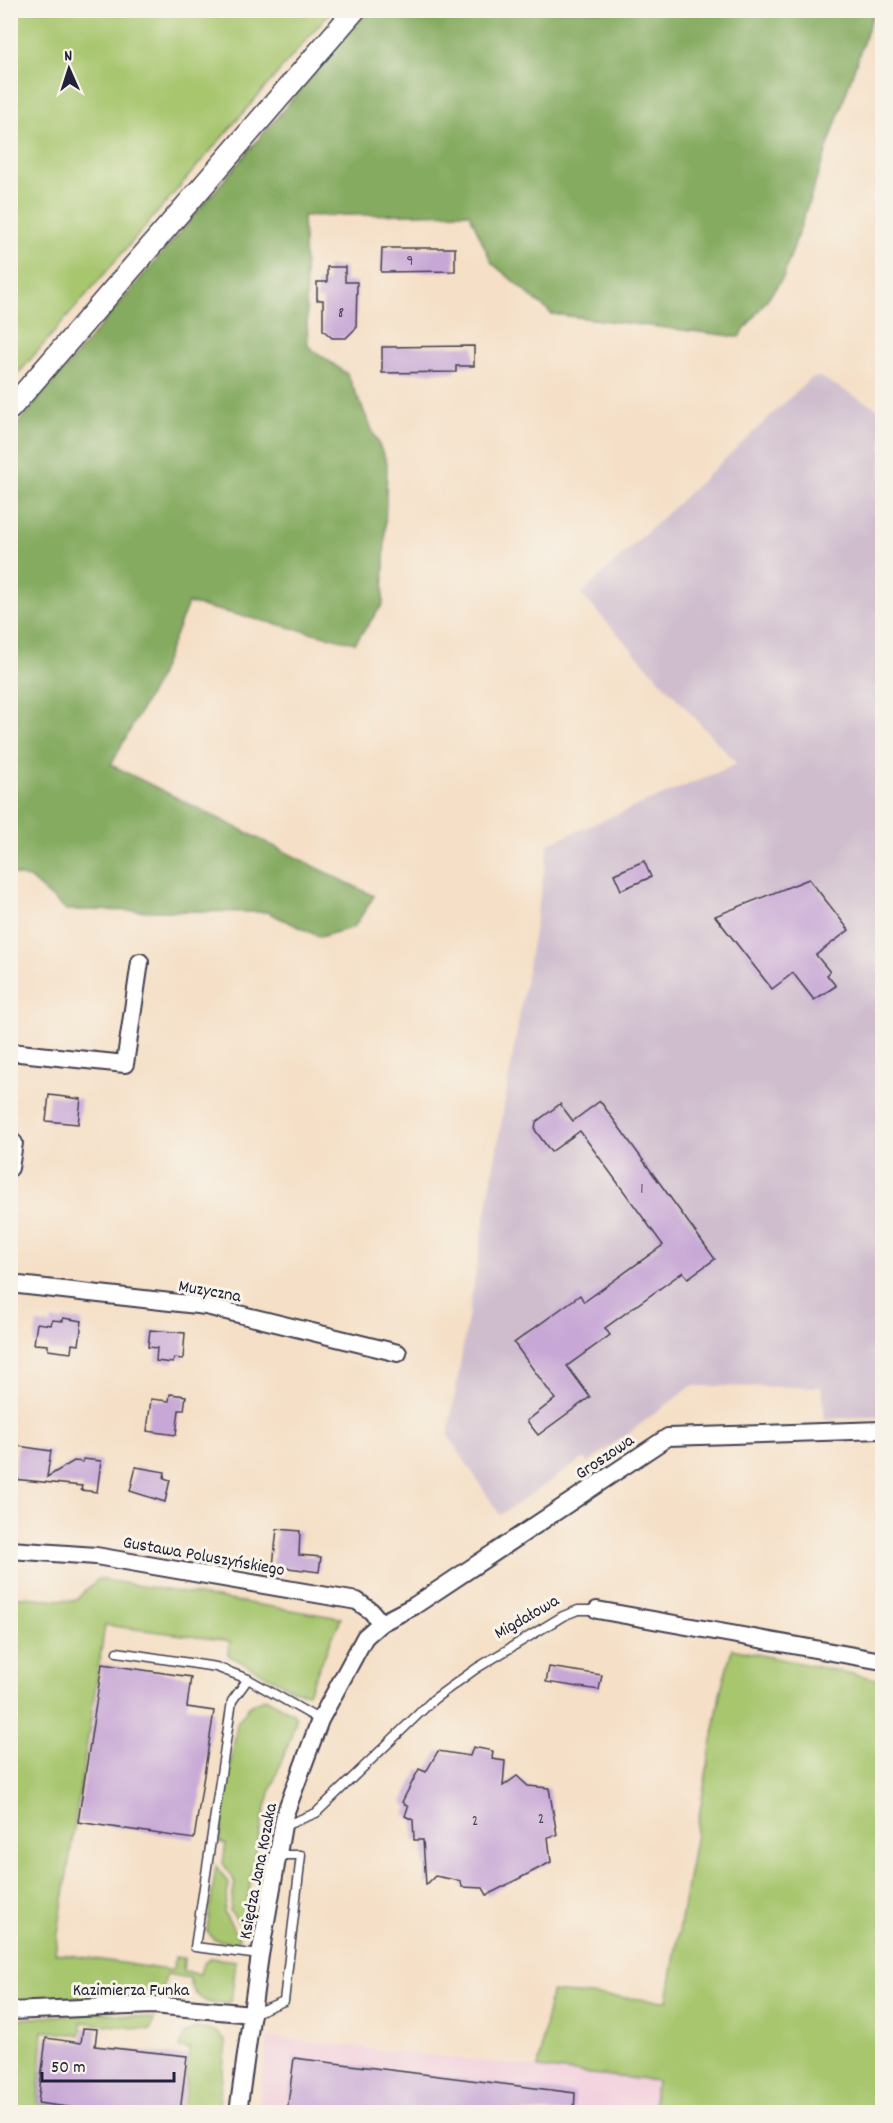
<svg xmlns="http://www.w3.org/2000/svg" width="893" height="2123" viewBox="0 0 893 2123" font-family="Dekko,sans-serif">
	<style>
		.built { fill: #f3cfde }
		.industrial { fill: #cfbdce }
		.green { fill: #a7c66e; stroke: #647454; stroke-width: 1.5 }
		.forest { fill: #85ab61; stroke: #54664e; stroke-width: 1.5 }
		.building { fill: #c7a7d6 }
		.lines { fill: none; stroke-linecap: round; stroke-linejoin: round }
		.service-casing { stroke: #423e50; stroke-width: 11 }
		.minor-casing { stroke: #423e50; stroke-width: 20 }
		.tertiary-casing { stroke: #423e50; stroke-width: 24 }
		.service { stroke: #fff; stroke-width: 8 }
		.minor { stroke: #fff; stroke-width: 16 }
		.tertiary { stroke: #fff; stroke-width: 21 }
		.labels { text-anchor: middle; stroke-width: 6; stroke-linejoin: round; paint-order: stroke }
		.number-label { font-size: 15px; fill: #4b4362 }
		.street-label { font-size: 18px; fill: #22223b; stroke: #f7f3e8 }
	</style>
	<rect width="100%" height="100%" fill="#f7f3e8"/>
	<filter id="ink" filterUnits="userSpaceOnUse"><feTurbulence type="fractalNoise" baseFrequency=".0167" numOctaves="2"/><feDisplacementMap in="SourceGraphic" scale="12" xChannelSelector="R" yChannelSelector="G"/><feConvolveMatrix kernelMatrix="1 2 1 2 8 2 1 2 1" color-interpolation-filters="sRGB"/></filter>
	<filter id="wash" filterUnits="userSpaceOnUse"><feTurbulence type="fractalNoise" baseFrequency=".008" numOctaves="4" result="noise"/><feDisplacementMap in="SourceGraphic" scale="24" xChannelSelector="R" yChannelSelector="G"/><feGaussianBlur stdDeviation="1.35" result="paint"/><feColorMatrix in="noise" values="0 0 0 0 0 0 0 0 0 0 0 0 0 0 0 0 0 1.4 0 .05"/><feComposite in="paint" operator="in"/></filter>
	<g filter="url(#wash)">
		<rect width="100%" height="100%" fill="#f5dfc6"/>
		<path class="built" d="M 268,2037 L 657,2081 L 653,2112 L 258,2112 Z"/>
		<path class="industrial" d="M 820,377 L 882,411 L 882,1416 L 825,1419 L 821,1387 L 692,1386 L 588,1463 L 584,1458 L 500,1515 L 448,1435 L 549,843 L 737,764 L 581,594 L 811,378 Z"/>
		<g class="green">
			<path d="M 11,10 L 331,11 L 11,382 L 10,11 Z"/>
			<path d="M 98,1579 L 341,1618 L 308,1693 L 294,1690 L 228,1655 L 230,1641 L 105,1625 L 55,1953 L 167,1970 L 174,1970 L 175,1957 L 184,1958 L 183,1972 L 200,1974 L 203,1964 L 211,1958 L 236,1961 L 231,2001 C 211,2008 192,1999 190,1978 L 166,1974 L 163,1991 L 23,2005 L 11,2003 L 11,1596 L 74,1601 Z"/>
			<path d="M 732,1649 L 882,1680 L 882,2112 L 653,2112 L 656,2081 L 538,2068 L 551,1992 L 667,2001 L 721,1689 Z"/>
			<path d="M 265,1698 L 293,1713 L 296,1718 C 291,1743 279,1764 272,1787 C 257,1832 251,1881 243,1927 L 230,1911 L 235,1882 L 223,1863 L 226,1844 L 219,1842 L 237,1723 L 249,1706 Z"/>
			<path d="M 216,1866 L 229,1884 L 224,1913 L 239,1937 L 237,1944 L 213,1939 L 207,1931 Z"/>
			<path d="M 100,2012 L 154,2019 L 151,2030 L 82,2022 L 80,2035 L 43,2031 L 38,2103 L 64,2106 L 63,2112 L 11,2112 L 11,2020 Z"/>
			<path d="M 196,2028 L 217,2032 L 226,2042 L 218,2112 L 183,2112 L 189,2049 L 179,2048 L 184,2035 Z"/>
		</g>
		<path class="forest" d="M 367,11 L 874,11 L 783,278 L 739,337 L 552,314 L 492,263 L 469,213 L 303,216 L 308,346 L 347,374 L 387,463 L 383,604 L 355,643 L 188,603 L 158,679 L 111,765 L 374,896 L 354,927 L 320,937 L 267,912 L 66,910 L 29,878 L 11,874 L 10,433 Z"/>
		<g id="blocks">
			<g class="building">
				<path d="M 382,248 L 455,248 L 455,271 L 381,272 Z"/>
				<path d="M 327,267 L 345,267 L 345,282 L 357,282 L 356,328 L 346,338 L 332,338 L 323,330 L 323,300 L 317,300 L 317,282 L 327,282 Z"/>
				<path d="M 474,346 L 474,366 L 456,366 L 456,372 L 382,373 L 382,347 Z"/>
				<path d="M 644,861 L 651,877 L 621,890 L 614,874 Z"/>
				<path d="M 809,879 L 849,930 L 816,955 L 830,972 L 827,975 L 836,986 L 814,1000 L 793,973 L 772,989 L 715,916 Z"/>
				<path d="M 49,1095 L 81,1099 L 78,1124 L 46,1121 Z"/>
				<path d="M 600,1101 L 715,1259 L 688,1278 L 683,1272 L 605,1328 L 610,1335 L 567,1366 L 590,1397 L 538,1435 L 527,1421 L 555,1399 L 514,1343 L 580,1295 L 584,1302 L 663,1245 L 580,1131 L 551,1152 L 535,1130 L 536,1122 L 560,1104 L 573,1121 Z"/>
				<path d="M 63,1318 L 82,1321 L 79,1345 L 72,1344 L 71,1353 L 48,1350 L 48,1345 L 34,1344 L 37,1323 L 51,1325 L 52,1320 L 63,1321 Z"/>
				<path d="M 150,1330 L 185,1333 L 183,1359 L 174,1358 L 173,1363 L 156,1361 L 157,1348 L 148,1347 Z"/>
				<path d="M 170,1394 L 186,1396 L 184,1410 L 179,1410 L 176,1435 L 147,1431 L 151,1399 L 169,1401 Z"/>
				<path d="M 18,1446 L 51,1451 L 47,1477 L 74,1461 L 83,1462 L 83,1459 L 101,1461 L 97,1492 L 81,1490 L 82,1486 L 13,1479 Z"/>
				<path d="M 136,1467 L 165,1472 L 164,1478 L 170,1480 L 165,1502 L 130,1491 Z"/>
				<path d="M 277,1529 L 300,1531 L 299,1555 L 321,1557 L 319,1572 L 273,1566 Z"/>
				<path d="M 102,1664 L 191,1677 L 187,1707 L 214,1711 L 194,1839 L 78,1822 Z"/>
				<path d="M 549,1667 L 602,1675 L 599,1690 L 546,1682 Z"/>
				<path d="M 473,1747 L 493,1751 L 492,1759 L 505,1761 L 503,1786 L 517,1776 L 528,1786 L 549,1788 L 557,1835 L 548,1837 L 551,1862 L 487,1895 L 483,1888 L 462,1887 L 461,1881 L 435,1876 L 426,1885 L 423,1840 L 414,1840 L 413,1820 L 405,1816 L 408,1807 L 402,1802 L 419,1769 L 426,1772 L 438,1751 L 470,1756 Z"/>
				<path d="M 83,2028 L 97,2029 L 95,2046 L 187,2056 L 180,2112 L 74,2112 L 75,2108 L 38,2103 L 46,2038 L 81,2043 Z"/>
				<path d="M 294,2058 L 575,2093 L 574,2112 L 287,2112 Z"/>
			</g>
		</g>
	</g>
	<g filter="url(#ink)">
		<use href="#blocks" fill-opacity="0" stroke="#423e50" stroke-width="1.5"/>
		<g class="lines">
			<defs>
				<g id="service">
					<path d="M 117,1652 L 216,1667 L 248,1679 L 320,1720"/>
					<path d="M 248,1679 L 232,1701 L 195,1947 L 260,1955"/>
					<path d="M 284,1826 L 316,1813 L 434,1699 L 477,1668 L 563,1616 L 578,1610 L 597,1610"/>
					<path d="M 252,2014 L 284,2001 L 301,1855 L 278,1855"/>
				</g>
				<g id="minor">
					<path d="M 10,1052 L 125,1064 L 140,962"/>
					<path d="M 10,1168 L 14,1143"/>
					<path d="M 10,1284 L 206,1306 L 398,1353"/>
					<path d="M 10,1550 L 96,1556 L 357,1601 L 371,1611 L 381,1623"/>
					<path d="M 597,1610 L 882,1661"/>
					<path d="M 10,2011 L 153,2005 L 252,2014"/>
					<path d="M 238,2112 L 260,1955 L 285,1814 L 320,1720 L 365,1637 L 381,1623 L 414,1606 L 668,1437 L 882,1430"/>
				</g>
				<path id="tertiary" d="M 10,409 L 355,10"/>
			</defs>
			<use href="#service" class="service-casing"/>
			<use href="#minor" class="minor-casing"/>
			<use href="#tertiary" class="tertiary-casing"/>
			<use href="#service" class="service"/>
			<use href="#minor" class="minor"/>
			<use href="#tertiary" class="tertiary"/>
		</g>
	</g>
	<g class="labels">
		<g class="number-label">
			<text x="410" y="265">9</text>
			<text x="341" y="317">8</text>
			<text x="642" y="1193">1</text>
			<text x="541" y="1823">2</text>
			<text x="475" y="1825">2</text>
		</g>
		<g class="street-label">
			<text transform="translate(210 1290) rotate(10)" y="6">Muzyczna</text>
			<text transform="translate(604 1456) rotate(-34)" y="6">Groszowa</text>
			<text transform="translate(204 1555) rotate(10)" y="6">Gustawa Poluszyńskiego</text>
			<text transform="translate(526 1616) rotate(-30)" y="6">Migdałowa</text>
			<text transform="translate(257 1871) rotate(-79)" y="6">Księdza Jana Kozaka</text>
			<text x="131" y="1995">Kazimierza Funka</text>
		</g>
	</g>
	<rect width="893" height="2123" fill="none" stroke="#f7f3e8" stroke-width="36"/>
	<g transform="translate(69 69) rotate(357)" stroke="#f7f3e8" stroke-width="4.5" paint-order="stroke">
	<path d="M0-4.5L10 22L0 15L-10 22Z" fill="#22223b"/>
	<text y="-9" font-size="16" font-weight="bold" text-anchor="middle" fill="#22223b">N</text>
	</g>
	<path d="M42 2072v9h132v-9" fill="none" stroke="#22223b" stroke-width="3"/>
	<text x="51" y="2072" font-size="18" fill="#22223b" stroke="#f7f3e8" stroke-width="4.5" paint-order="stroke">50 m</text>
</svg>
